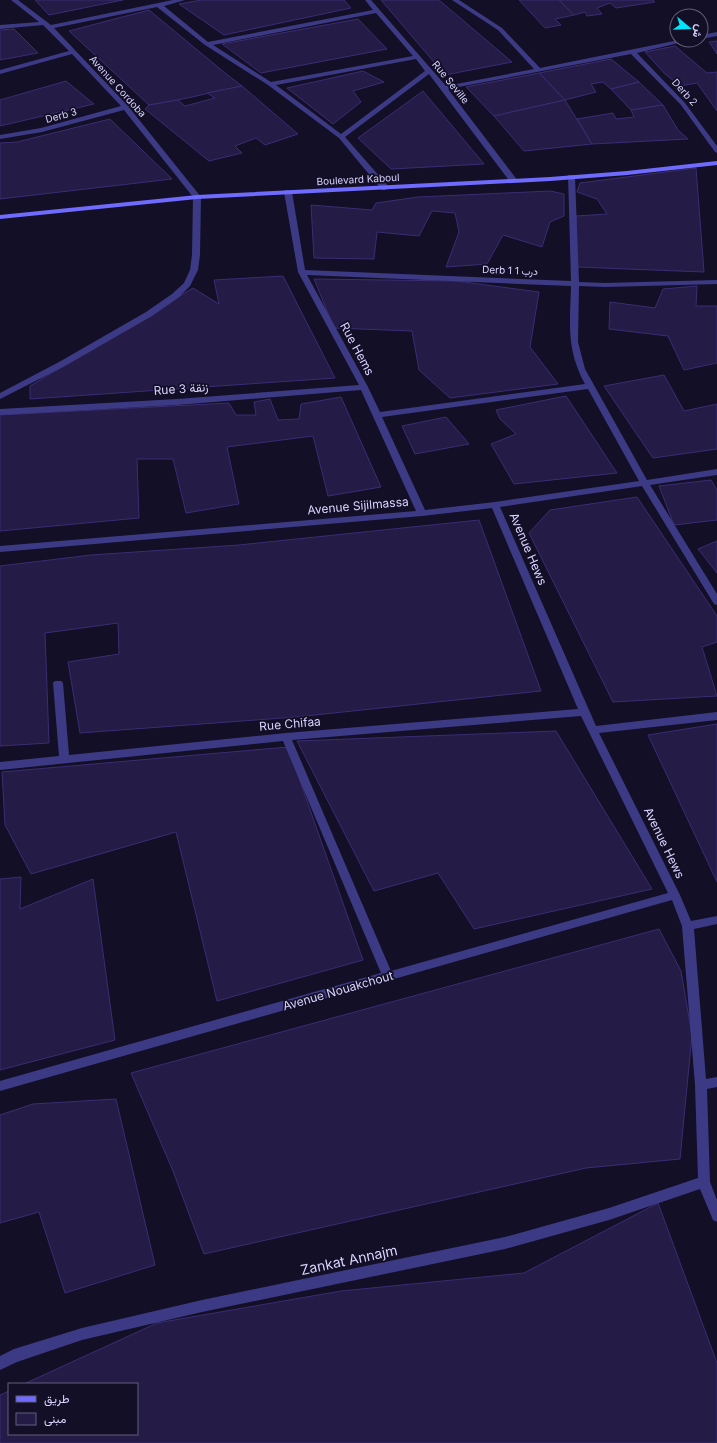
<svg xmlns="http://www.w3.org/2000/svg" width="717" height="1443" viewBox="0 0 717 1443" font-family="Inter,Vazirmatn,sans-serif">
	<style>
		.building { fill: #241b47; stroke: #3b2d73 }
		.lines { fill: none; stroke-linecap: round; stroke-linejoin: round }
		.street { fill: #3d3a85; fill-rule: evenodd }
		.secondary { fill: #6f6bff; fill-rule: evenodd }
		.labels { text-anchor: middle; stroke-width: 3.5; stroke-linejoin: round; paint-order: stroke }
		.far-street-label { font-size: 10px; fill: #d9d4ff; stroke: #130f26 }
		.street-label { font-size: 12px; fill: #d9d4ff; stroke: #130f26 }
		.near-street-label { font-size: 14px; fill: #d9d4ff; stroke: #130f26 }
	</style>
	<rect width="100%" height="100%" fill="#130f26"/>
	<g class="building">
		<path d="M 35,0 L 123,0 L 49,15 Z"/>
		<path d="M 201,0 L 344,0 L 351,8 L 224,35 L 179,4 Z"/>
		<path d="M 381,0 L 439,0 L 512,62 L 445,75 Z"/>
		<path d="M 519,0 L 559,0 L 574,15 L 555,19 L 561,25 L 545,28 Z"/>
		<path d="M 559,0 L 653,0 L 655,2 L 616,8 L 610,3 L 597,8 L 602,14 L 587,16 L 585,12 L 574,15 Z"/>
		<path d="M 149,10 L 225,73 L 242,86 L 178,100 L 149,105 L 69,31 Z"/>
		<path d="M 358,19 L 387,49 L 261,73 L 222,44 Z"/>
		<path d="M 14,29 L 38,53 L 0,60 L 0,30 Z"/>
		<path d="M 717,41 L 717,54 L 709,42 Z"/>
		<path d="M 675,46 L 707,73 L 717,72 L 717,111 L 697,83 L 680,86 L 665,74 L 645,52 Z"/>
		<path d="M 611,59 L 639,82 L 611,89 L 603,82 L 591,84 L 596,92 L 565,100 L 539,73 Z"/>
		<path d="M 363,71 L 384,82 L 353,91 L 361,102 L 333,124 L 287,88 Z"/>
		<path d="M 539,73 L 565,100 L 494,116 L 466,87 Z"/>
		<path d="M 66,81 L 94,104 L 0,126 L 0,100 Z"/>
		<path d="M 639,82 L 663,105 L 631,110 L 611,89 Z"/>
		<path d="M 242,86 L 298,134 L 265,145 L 256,138 L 235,146 L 242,153 L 209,161 L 145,109 L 149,105 L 178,100 L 185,106 L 215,98 L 207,93 Z"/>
		<path d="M 423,91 L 484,164 L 391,169 L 358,138 Z"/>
		<path d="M 565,100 L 592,144 L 524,151 L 494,116 Z"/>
		<path d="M 663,105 L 678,130 L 688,139 L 592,144 L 577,119 L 613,113 L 616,119 L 634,117 L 631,110 Z"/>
		<path d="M 110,119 L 172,179 L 0,199 L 0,143 L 17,142 Z"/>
		<path d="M 696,168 L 704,272 L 576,267 L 576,216 L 607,214 L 597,199 L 577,192 L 580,183 Z"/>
		<path d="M 550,191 L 564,194 L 564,216 L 550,222 L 542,247 L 503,235 L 487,264 L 446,267 L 459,232 L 455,213 L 432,211 L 419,236 L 377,232 L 374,259 L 314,258 L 311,205 L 372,210 L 376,203 L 418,197 Z"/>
		<path d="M 283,276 L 335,378 L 30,399 L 30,386 L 193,288 L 219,304 L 214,280 Z"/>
		<path d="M 314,279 L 456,281 L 539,292 L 530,347 L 558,384 L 450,398 L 419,370 L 412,331 L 334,328 Z"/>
		<path d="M 697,286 L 696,306 L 717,306 L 717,363 L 684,370 L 668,336 L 609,329 L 610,302 L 655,308 L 663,289 Z"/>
		<path d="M 664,375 L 684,411 L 717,404 L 717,449 L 653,458 L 604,386 Z"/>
		<path d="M 566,396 L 617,473 L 514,484 L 491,444 L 516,434 L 500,419 L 496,410 Z"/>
		<path d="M 341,397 L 381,487 L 328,496 L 313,436 L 227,447 L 239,504 L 186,513 L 173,459 L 137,459 L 139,518 L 0,531 L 0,415 L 229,403 L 236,415 L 256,415 L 254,402 L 270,399 L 278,420 L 299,419 L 301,404 Z"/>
		<path d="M 446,417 L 469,444 L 415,454 L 402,426 Z"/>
		<path d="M 711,480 L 717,490 L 717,520 L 674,525 L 659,486 Z"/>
		<path d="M 637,497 L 717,616 L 717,642 L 702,647 L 717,696 L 613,702 L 529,533 L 550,510 Z"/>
		<path d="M 479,520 L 541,691 L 296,717 L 80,733 L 68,662 L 119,654 L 118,623 L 45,633 L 49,743 L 0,746 L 0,566 L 91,555 L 239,545 Z"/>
		<path d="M 717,541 L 717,573 L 698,549 Z"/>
		<path d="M 717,724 L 717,882 L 648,735 Z"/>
		<path d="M 556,731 L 652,889 L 474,929 L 438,873 L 374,891 L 297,741 Z"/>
		<path d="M 288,747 L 363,960 L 217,1001 L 176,832 L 31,874 L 5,825 L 2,772 Z"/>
		<path d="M 21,877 L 20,909 L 93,879 L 115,1040 L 0,1070 L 0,879 Z"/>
		<path d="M 659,929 L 681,971 L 692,1035 L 680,1159 L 586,1168 L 204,1254 L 173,1171 L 131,1073 Z"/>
		<path d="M 116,1099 L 155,1265 L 65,1293 L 39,1212 L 0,1223 L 0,1115 L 33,1104 Z"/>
		<path d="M 658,1203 L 717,1363 L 717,1443 L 0,1443 L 0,1395 L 9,1391 L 9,1434 L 137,1434 L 137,1384 L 24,1384 L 157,1323 L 341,1291 L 524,1273 Z"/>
	</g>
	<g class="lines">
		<g class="street">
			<path d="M 11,0 L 18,0 L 51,25 L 173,0 L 185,0 L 164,6 L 208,42 L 373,10 L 365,0 L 371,0 L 446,86 L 534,69 L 498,30 L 452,0 L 459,0 L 502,28 L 540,68 L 679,40 L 691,40 L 637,53 L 685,103 L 717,146 L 717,153 L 715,152 L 681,105 L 631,54 L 448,89 L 518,181 L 514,183 L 511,183 L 429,74 L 345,137 L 388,186 L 389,188 L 385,190 L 382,190 L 339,138 L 268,85 L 205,45 L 157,7 L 54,28 L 128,106 L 201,197 L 200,255 L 198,270 L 190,286 L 178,298 L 152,316 L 65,366 L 0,399 L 0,393 L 59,362 L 146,312 L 172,294 L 184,283 L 190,270 L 192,255 L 193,197 L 124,110 L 42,132 L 0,139 L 0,135 L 41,128 L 121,106 L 72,54 L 0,74 L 0,70 L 69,51 L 43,25 L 0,29 L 0,25 L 39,22 ZM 376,13 L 413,56 L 271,82 L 213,45 ZM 416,59 L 425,71 L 341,134 L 276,85 Z"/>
			<path d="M 717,32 L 717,36 L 701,39 L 701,35 Z"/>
			<path d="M 568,175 L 574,175 L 575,177 L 579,282 L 605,283 L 717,280 L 717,284 L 605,287 L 579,286 L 578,342 L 585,369 L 647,480 L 717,469 L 717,475 L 650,485 L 717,594 L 717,605 L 714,604 L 642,486 L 500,507 L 596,726 L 717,712 L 717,720 L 599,733 L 680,895 L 691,921 L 717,916 L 717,924 L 694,929 L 706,1079 L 717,1077 L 717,1087 L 707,1089 L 710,1182 L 717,1200 L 717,1222 L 713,1220 L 700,1189 L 609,1220 L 505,1249 L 202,1312 L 82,1340 L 17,1362 L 0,1370 L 0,1356 L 14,1349 L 82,1328 L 202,1300 L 505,1237 L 609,1208 L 698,1178 L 695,1085 L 682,926 L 672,900 L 0,1091 L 0,1081 L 381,973 L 283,741 L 0,770 L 0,762 L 59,756 L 53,683 L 55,681 L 61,681 L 63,683 L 69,755 L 286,733 L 578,709 L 492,508 L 422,516 L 0,552 L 0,546 L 416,511 L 361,390 L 177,405 L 0,415 L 0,409 L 177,399 L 359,385 L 298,272 L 284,192 L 285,190 L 288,190 L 292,192 L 305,270 L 571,281 ZM 307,275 L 571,286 C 570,324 566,349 585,384 L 380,412 L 368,387 ZM 588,389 L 639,481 L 495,502 L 425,510 L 382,417 ZM 581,716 L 668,893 L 391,971 L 292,740 Z"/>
		</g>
		<path class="secondary" d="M 717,161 L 717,165 L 627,175 L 550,181 L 197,199 L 0,219 L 0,215 L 197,195 L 550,177 L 627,171 Z"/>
	</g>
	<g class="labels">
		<g class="far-street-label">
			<text transform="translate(451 82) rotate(51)" y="4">Rue Seville</text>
			<text transform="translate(118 86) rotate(48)" y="4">Avenue Cordoba</text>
			<text transform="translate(685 92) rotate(48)" y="4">Derb 2</text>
			<text transform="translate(61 115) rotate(-15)" y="4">Derb 3</text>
			<text transform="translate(358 179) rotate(-3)" y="4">Boulevard Kaboul</text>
			<text transform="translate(510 270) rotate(2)" y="4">Derb 1 درب 1</text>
		</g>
		<g class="street-label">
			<text transform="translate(357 349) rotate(62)" y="4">Rue Hems</text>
			<text transform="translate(181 389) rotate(-4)" y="4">Rue 3 زنقة</text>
			<text transform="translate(358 506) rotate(-5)" y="4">Avenue Sijilmassa</text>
			<text transform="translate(528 549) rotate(67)" y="4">Avenue Hews</text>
			<text transform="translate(290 724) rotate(-5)" y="4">Rue Chifaa</text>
			<text transform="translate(664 843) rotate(64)" y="4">Avenue Hews</text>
			<text transform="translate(338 991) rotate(-16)" y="4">Avenue Nouakchout</text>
		</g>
		<g class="near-street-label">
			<text transform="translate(349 1260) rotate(-12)" y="5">Zankat Annajm</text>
		</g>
	</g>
	<rect x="8" y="1383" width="130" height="52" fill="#130f26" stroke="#625e7d"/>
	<rect x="16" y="1396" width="20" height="6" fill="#6f6bff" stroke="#625e7d"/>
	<text x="44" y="1403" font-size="12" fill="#d9d4ff">طريق</text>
	<rect x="16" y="1413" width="20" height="12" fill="#241b47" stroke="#625e7d"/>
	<text x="44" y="1423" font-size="12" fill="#d9d4ff">مبنى</text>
	<g transform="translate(689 28) rotate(109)"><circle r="19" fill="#130f26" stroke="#625e7d"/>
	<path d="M0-3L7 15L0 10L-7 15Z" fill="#00e5ff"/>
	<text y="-6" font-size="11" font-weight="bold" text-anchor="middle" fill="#d9d4ff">ش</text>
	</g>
</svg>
